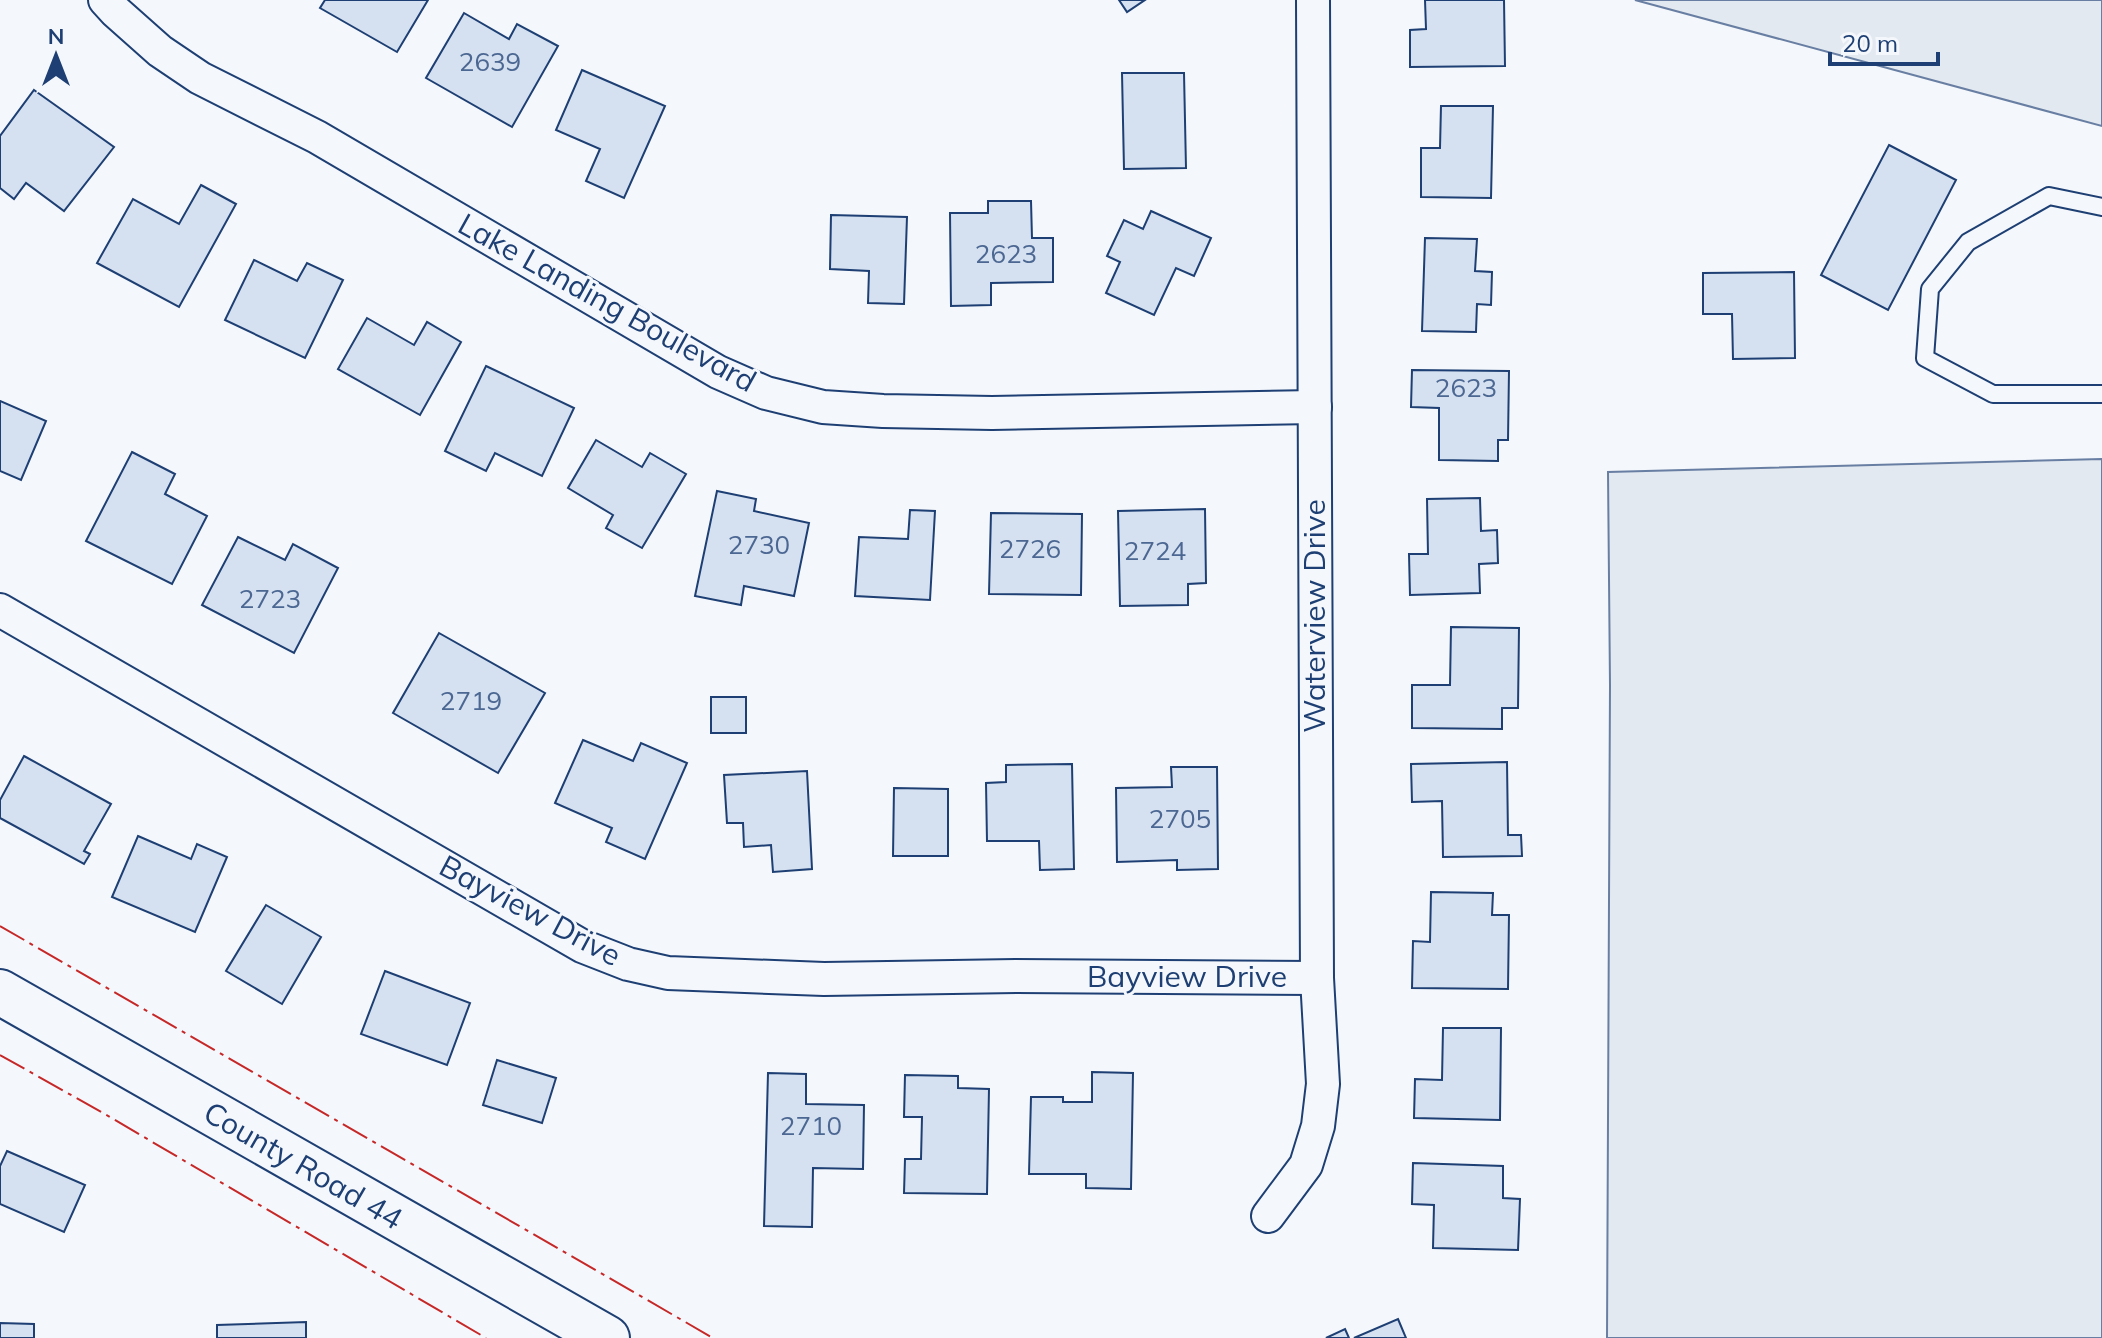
<svg xmlns="http://www.w3.org/2000/svg" width="2102" height="1338" viewBox="0 0 2102 1338" font-family="Mulish,sans-serif">
	<style>
		.green { fill: #e3e9f0; stroke: #687fa3; stroke-width: 2 }
		.building { fill: #d5e0f0; stroke: #1d3f73; stroke-width: 2 }
		.lines { fill: none; stroke-linecap: round; stroke-linejoin: round }
		.service-casing { stroke: #1d3f73; stroke-width: 20 }
		.minor-casing { stroke: #1d3f73; stroke-width: 36 }
		.secondary-casing { stroke: #1d3f73; stroke-width: 48 }
		.service { stroke: #f4f7fb; stroke-width: 16 }
		.minor { stroke: #f4f7fb; stroke-width: 32 }
		.secondary { stroke: #f4f7fb; stroke-width: 44 }
		.power { stroke: #c62828; stroke-width: 2; stroke-dasharray: 28 6 4 6; stroke-linecap: butt }
		.labels { text-anchor: middle; stroke-width: 6; stroke-linejoin: round; paint-order: stroke }
		.number-label { font-size: 26px; fill: #4b6792 }
		.street-label { font-size: 30px; fill: #1d3f73; stroke: #f4f7fb }
	</style>
	<rect width="100%" height="100%" fill="#f4f7fb"/>
	<g class="green">
		<path d="M 1635,0 L 2102,0 L 2102,126 Z"/>
		<path d="M 2102,459 L 2102,1338 L 1607,1338 L 1610,685 L 1608,472 Z"/>
	</g>
	<g class="building">
		<path d="M 325,0 L 428,0 L 397,52 L 320,8 Z"/>
		<path d="M 1119,0 L 1145,0 L 1127,12 Z"/>
		<path d="M 1425,0 L 1504,0 L 1505,66 L 1410,67 L 1410,30 L 1426,29 Z"/>
		<path d="M 464,13 L 509,39 L 517,24 L 558,46 L 512,127 L 426,78 Z"/>
		<path d="M 582,70 L 665,106 L 624,198 L 586,181 L 600,149 L 556,130 Z"/>
		<path d="M 1122,73 L 1184,73 L 1186,168 L 1124,169 Z"/>
		<path d="M 34,90 L 114,147 L 64,211 L 26,183 L 14,199 L 0,188 L 0,136 Z"/>
		<path d="M 1441,106 L 1493,106 L 1491,198 L 1421,197 L 1421,148 L 1440,148 Z"/>
		<path d="M 1889,145 L 1956,180 L 1888,310 L 1821,275 Z"/>
		<path d="M 201,185 L 236,204 L 179,307 L 97,263 L 133,199 L 179,224 Z"/>
		<path d="M 988,201 L 1031,201 L 1032,238 L 1053,238 L 1053,282 L 991,283 L 991,305 L 951,306 L 950,213 L 988,213 Z"/>
		<path d="M 1151,211 L 1211,238 L 1194,276 L 1176,268 L 1154,315 L 1106,293 L 1120,262 L 1107,256 L 1124,220 L 1143,229 Z"/>
		<path d="M 831,215 L 907,217 L 904,304 L 868,303 L 869,271 L 830,269 Z"/>
		<path d="M 1425,238 L 1477,239 L 1475,271 L 1492,272 L 1491,305 L 1477,304 L 1476,332 L 1422,331 Z"/>
		<path d="M 254,260 L 297,281 L 307,263 L 343,280 L 305,358 L 225,320 Z"/>
		<path d="M 1794,272 L 1795,358 L 1733,359 L 1732,314 L 1703,314 L 1703,273 Z"/>
		<path d="M 367,318 L 414,345 L 427,322 L 461,342 L 420,415 L 338,369 Z"/>
		<path d="M 486,366 L 574,408 L 542,476 L 495,453 L 486,471 L 445,451 Z"/>
		<path d="M 1412,370 L 1509,371 L 1508,440 L 1498,440 L 1498,461 L 1439,460 L 1439,408 L 1411,407 Z"/>
		<path d="M 0,401 L 46,421 L 21,480 L 0,471 Z"/>
		<path d="M 596,440 L 642,467 L 650,453 L 686,474 L 642,548 L 606,528 L 613,515 L 568,488 Z"/>
		<path d="M 132,452 L 175,474 L 165,494 L 207,516 L 172,584 L 86,541 Z"/>
		<path d="M 717,491 L 756,499 L 754,511 L 809,523 L 794,596 L 744,586 L 741,605 L 695,596 Z"/>
		<path d="M 1480,498 L 1481,531 L 1497,530 L 1498,563 L 1479,564 L 1480,593 L 1410,595 L 1409,554 L 1428,554 L 1427,499 Z"/>
		<path d="M 1205,509 L 1206,583 L 1188,584 L 1188,605 L 1120,606 L 1118,511 Z"/>
		<path d="M 910,510 L 935,511 L 930,600 L 855,596 L 859,537 L 908,539 Z"/>
		<path d="M 991,513 L 1082,514 L 1081,595 L 989,594 Z"/>
		<path d="M 238,537 L 285,560 L 293,544 L 338,568 L 294,653 L 202,605 Z"/>
		<path d="M 1451,627 L 1519,628 L 1518,708 L 1502,708 L 1502,729 L 1412,728 L 1412,685 L 1450,685 Z"/>
		<path d="M 439,633 L 545,693 L 498,773 L 393,713 Z"/>
		<rect x="711" y="697" width="35" height="36"/>
		<path d="M 583,740 L 633,761 L 641,743 L 687,763 L 645,859 L 606,842 L 612,828 L 555,803 Z"/>
		<path d="M 24,756 L 111,804 L 84,851 L 90,854 L 84,864 L 0,818 L 0,800 Z"/>
		<path d="M 1507,762 L 1508,835 L 1521,835 L 1522,856 L 1443,857 L 1442,801 L 1412,802 L 1411,764 Z"/>
		<path d="M 1072,764 L 1074,869 L 1040,870 L 1039,841 L 987,841 L 986,783 L 1006,782 L 1006,765 Z"/>
		<path d="M 1171,767 L 1217,767 L 1218,869 L 1177,870 L 1177,860 L 1117,862 L 1116,788 L 1172,787 Z"/>
		<path d="M 807,771 L 812,869 L 773,872 L 771,845 L 744,847 L 743,823 L 727,823 L 724,775 Z"/>
		<path d="M 894,788 L 948,789 L 948,856 L 893,856 Z"/>
		<path d="M 138,836 L 191,859 L 197,844 L 227,857 L 195,932 L 112,897 Z"/>
		<path d="M 1431,892 L 1493,893 L 1492,915 L 1509,915 L 1508,989 L 1412,988 L 1413,941 L 1430,942 Z"/>
		<path d="M 266,905 L 321,937 L 282,1004 L 226,971 Z"/>
		<path d="M 385,971 L 470,1003 L 447,1065 L 361,1034 Z"/>
		<path d="M 1443,1028 L 1501,1028 L 1500,1120 L 1414,1118 L 1415,1079 L 1442,1080 Z"/>
		<path d="M 497,1060 L 556,1078 L 542,1123 L 483,1105 Z"/>
		<path d="M 1092,1072 L 1133,1073 L 1131,1189 L 1086,1188 L 1086,1174 L 1029,1174 L 1031,1097 L 1063,1097 L 1063,1102 L 1092,1102 Z"/>
		<path d="M 768,1073 L 806,1074 L 806,1104 L 864,1105 L 863,1169 L 813,1168 L 812,1227 L 764,1226 Z"/>
		<path d="M 905,1075 L 958,1076 L 958,1088 L 989,1089 L 987,1194 L 904,1193 L 905,1159 L 921,1159 L 922,1117 L 904,1117 Z"/>
		<path d="M 7,1151 L 85,1185 L 64,1232 L 0,1204 L 0,1166 Z"/>
		<path d="M 1413,1163 L 1503,1166 L 1503,1198 L 1520,1199 L 1518,1250 L 1433,1248 L 1434,1205 L 1412,1204 Z"/>
		<path d="M 1398,1319 L 1406,1338 L 1354,1338 Z"/>
		<path d="M 306,1322 L 306,1338 L 217,1338 L 217,1325 Z"/>
		<path d="M 0,1323 L 34,1324 L 34,1338 L 0,1338 Z"/>
		<path d="M 1345,1329 L 1349,1338 L 1326,1338 Z"/>
	</g>
	<g class="lines">
		<defs>
			<path id="service" d="M 2102,207 L 2049,196 L 1968,242 L 1930,289 L 1925,358 L 1993,394 L 2102,394"/>
			<g id="minor">
				<path d="M 105,0 L 115,11 L 160,51 L 200,78 L 317,137 L 718,372 L 766,393 L 823,407 L 883,411 L 992,413 L 1315,407"/>
				<path d="M 0,610 L 582,946 L 628,964 L 668,973 L 824,979 L 1016,976 L 1317,978"/>
				<path d="M 1268,1216 L 1306,1165 L 1318,1126 L 1323,1084 L 1317,978 L 1313,0"/>
			</g>
			<path id="secondary" d="M 0,992 L 607,1338"/>
		</defs>
		<use href="#service" class="service-casing"/>
		<use href="#minor" class="minor-casing"/>
		<use href="#secondary" class="secondary-casing"/>
		<use href="#service" class="service"/>
		<use href="#minor" class="minor"/>
		<use href="#secondary" class="secondary"/>
		<g class="power">
			<path d="M 0,926 L 713,1338"/>
			<path d="M 0,1055 L 103,1113 L 486,1338"/>
		</g>
	</g>
	<g class="labels">
		<g class="number-label">
			<text x="490" y="71">2639</text>
			<text x="1006" y="263">2623</text>
			<text x="1466" y="397">2623</text>
			<text x="759" y="554">2730</text>
			<text x="1030" y="558">2726</text>
			<text x="1155" y="560">2724</text>
			<text x="270" y="608">2723</text>
			<text x="471" y="710">2719</text>
			<text x="1180" y="828">2705</text>
			<text x="811" y="1135">2710</text>
		</g>
		<g class="street-label">
			<text transform="translate(607 303) rotate(29)" y="10">Lake Landing Boulevard</text>
			<text transform="translate(1315 616) rotate(-90)" y="10">Waterview Drive</text>
			<text transform="translate(530 911) rotate(28)" y="10">Bayview Drive</text>
			<text x="1187" y="987">Bayview Drive</text>
			<text transform="translate(303 1166) rotate(30)" y="10">County Road 44</text>
		</g>
	</g>
	<g transform="translate(56 56)" stroke="#f4f7fb" stroke-width="6" paint-order="stroke">
	<path d="M0-6L14 30L0 20L-14 30Z" fill="#1d3f73"/>
	<text y="-12" font-size="22" font-weight="bold" text-anchor="middle" fill="#1d3f73">N</text>
	</g>
	<path d="M1830 52v12h108v-12" fill="none" stroke="#1d3f73" stroke-width="4"/>
	<text x="1842" y="52" font-size="24" fill="#1d3f73" stroke="#f4f7fb" stroke-width="6" paint-order="stroke">20 m</text>
</svg>
